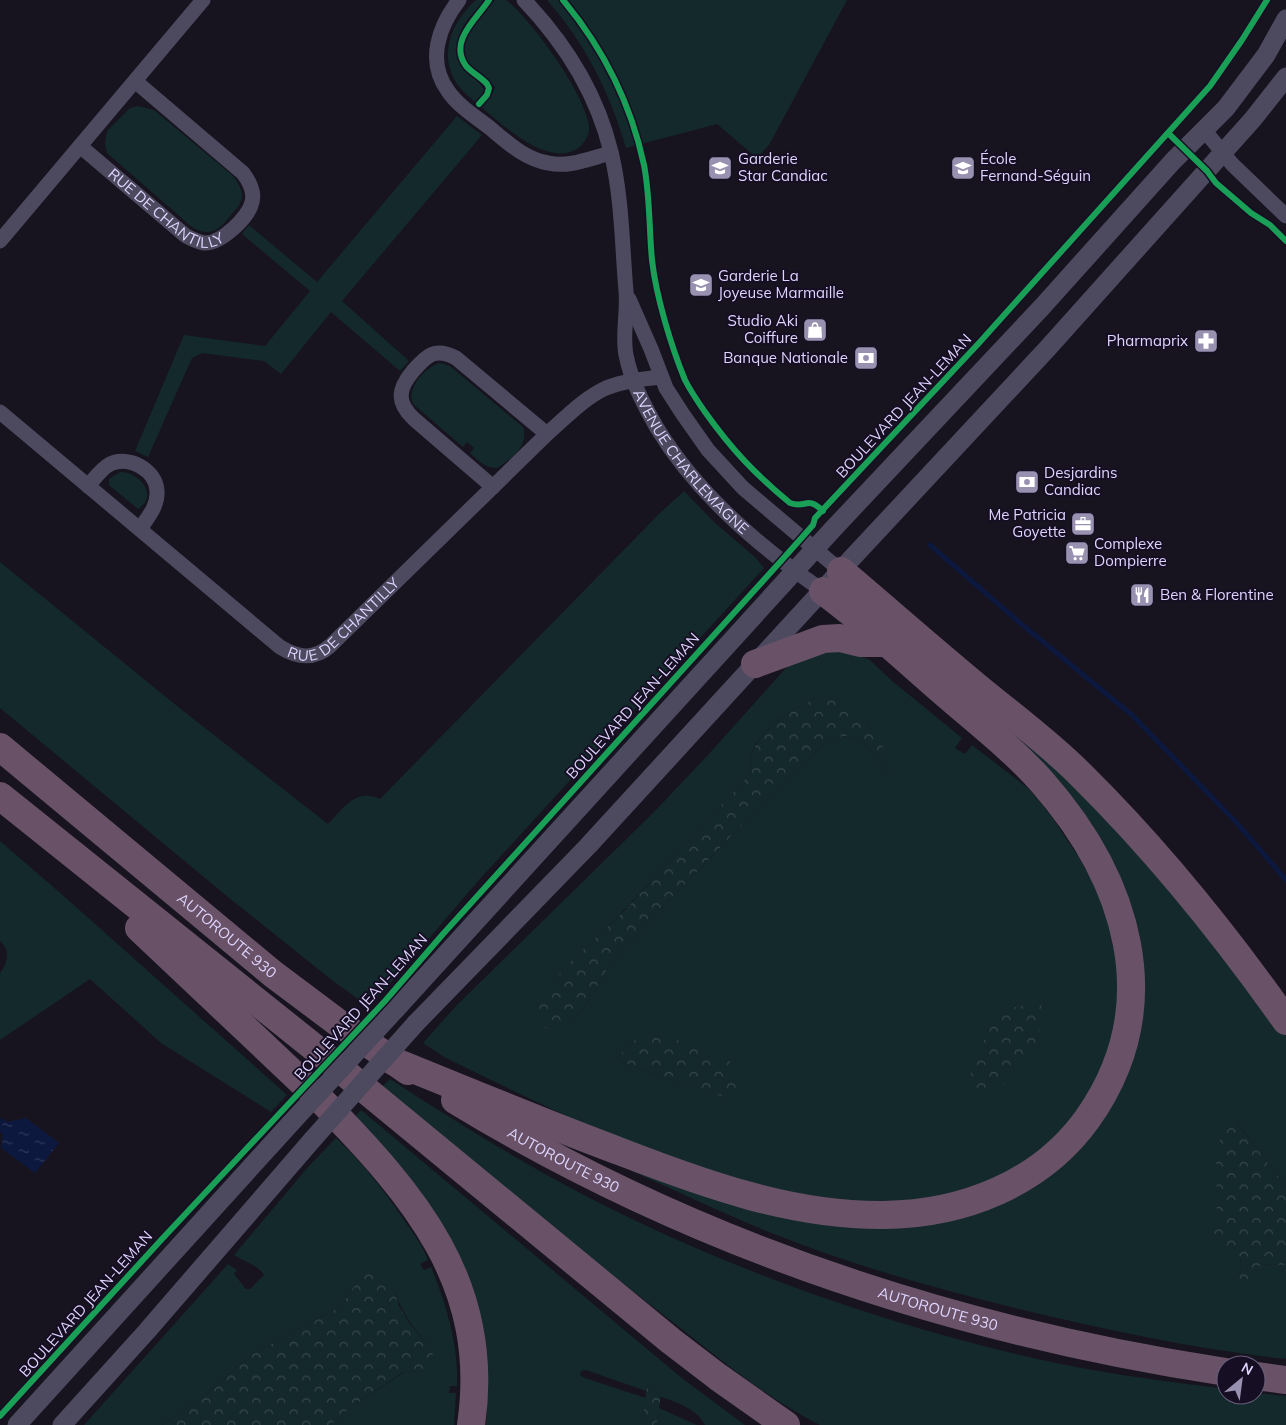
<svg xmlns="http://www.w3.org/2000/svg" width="1286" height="1425" viewBox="0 0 1286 1425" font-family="Mulish,sans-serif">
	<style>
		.green { fill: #14292c; fill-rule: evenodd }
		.forest { fill: url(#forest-crowns) }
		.water { fill: url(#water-ripples) }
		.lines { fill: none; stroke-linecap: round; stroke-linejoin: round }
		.stream { stroke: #0d183e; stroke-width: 5 }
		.minor { stroke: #4d4a60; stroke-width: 15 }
		.tertiary { stroke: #4d4a60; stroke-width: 19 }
		.motorway { stroke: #695267; stroke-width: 28 }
		.tertiary-bridge { stroke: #4d4a60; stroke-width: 19 }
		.cycleway-casing { stroke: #160f24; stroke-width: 9 }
		.cycleway { stroke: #1a9f57; stroke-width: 6 }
		.labels { text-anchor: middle; stroke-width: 4; stroke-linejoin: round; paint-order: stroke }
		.poi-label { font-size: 15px; fill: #ded4fe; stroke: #160f24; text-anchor: start }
		.street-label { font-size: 15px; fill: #ded4fe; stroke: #160f24 }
	</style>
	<defs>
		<pattern id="forest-crowns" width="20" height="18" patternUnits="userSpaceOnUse" patternTransform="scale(1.25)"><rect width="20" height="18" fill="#14292c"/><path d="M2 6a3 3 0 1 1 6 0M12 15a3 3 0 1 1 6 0" fill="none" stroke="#36474c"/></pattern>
		<pattern id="water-ripples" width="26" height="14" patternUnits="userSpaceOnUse" patternTransform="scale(1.25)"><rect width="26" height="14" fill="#0d183e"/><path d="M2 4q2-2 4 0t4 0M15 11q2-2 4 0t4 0" fill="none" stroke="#30395b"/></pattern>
	</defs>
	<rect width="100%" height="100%" fill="#17141f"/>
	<g class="green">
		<path d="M 476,0 L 483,0 C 479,8 471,14 466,22 C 457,34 452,53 462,67 C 468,75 479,80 484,90 L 482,94 L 475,102 C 471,98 465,94 461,89 C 436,59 450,23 476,0 Z"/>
		<path d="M 495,0 L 506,0 C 531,19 585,94 589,126 C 590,135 584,144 577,149 C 546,167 503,125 481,107 L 493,93 L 495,87 C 488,79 478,75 471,67 C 449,44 481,16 495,0 Z"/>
		<path d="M 547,0 L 847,0 L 769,145 L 757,158 L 717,124 L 626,148 C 610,93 585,43 547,0 Z"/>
		<path d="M 138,106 L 154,110 L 232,175 C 237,181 241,187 242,195 C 242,204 236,209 231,215 C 219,230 210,238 192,227 L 107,153 L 105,145 L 106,136 L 108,130 L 130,108 Z"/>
		<path d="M 457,116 L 482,135 L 342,301 L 409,361 L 400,371 L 331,312 L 281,374 L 264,361 L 202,353 L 192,358 L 148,457 L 135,451 L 184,335 L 265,346 L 310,291 L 242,234 L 249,225 L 317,282 Z"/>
		<path d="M 440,363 L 450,366 L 523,427 C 529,446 512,458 497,468 C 485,468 479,461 470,453 L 474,448 L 467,442 L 463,447 L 413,404 C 406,388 425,367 440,363 Z"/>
		<path d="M 120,472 C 140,472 159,496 138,509 L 109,485 L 109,479 Z"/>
		<path d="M 684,491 L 714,522 L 756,558 L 764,568 L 478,881 L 397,976 L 368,1006 L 333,981 L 228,897 L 0,708 L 0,562 L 182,710 L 328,824 C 344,808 355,788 380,799 L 659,514 Z"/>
		<path d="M 840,651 L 854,654 L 870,660 L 891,680 L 962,738 L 955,748 L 965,754 L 972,745 L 1029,789 L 1049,813 L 1078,856 L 1100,894 L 1112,934 L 1120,982 L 1117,1021 L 1107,1059 L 1092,1091 L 1055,1139 L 1029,1160 L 968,1192 L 896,1202 L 859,1202 L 813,1197 L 769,1187 L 718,1174 L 609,1136 L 495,1082 L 444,1057 L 423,1043 L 456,1006 L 654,812 L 707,756 L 785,669 C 804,656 816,653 840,651 ZM 816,698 L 832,700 L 845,707 L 868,726 L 886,752 L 891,776 L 864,743 L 849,736 L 836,737 L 818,749 L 737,830 L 614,958 L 593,993 L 581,1012 L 571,1022 L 552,983 C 574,957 600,935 624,910 C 667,865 709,819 751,773 C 752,767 750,759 752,753 C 758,731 796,707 816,698 ZM 635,1040 L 738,1101 L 654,1074 L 615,1059 Z"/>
		<path d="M 982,703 L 1105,810 L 1265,1007 L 1286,1037 L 1286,1187 L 1236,1121 L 1217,1145 L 1217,1229 L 1241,1257 L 1239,1283 L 1260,1264 L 1286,1265 L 1286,1359 C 1196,1349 1111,1331 1023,1310 C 938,1289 854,1266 774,1234 C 726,1215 679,1192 632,1171 L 634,1165 L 946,1219 L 1104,1115 L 1135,924 Z"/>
		<path d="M 0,841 L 66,898 L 287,1095 L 271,1112 L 161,1043 L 90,979 L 0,1040 L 0,973 C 8,962 11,951 0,941 Z"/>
		<path d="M 390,1079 C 453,1120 517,1160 584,1195 C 731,1271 898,1330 1061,1364 C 1115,1375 1171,1382 1226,1389 L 1226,1395 L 1256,1395 L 1256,1393 L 1286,1396 L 1286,1425 L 820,1425 C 769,1400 719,1358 674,1323 C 575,1247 479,1166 382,1087 Z"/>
		<path d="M 361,1110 L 683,1379 L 745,1425 L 705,1425 C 696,1408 678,1403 661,1397 L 661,1393 L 647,1385 L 646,1391 L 586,1370 L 581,1371 L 580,1375 L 585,1378 L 646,1398 L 642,1425 L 486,1425 C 490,1368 485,1324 465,1271 L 353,1119 Z"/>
		<path d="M 336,1138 C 362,1162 384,1190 404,1220 C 413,1233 423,1246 428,1260 L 420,1264 L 424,1270 L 431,1267 C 446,1304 459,1345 457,1386 L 450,1386 L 449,1393 L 456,1393 L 454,1425 L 330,1425 L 351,1407 L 404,1372 L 421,1371 L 430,1347 C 414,1330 402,1313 394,1290 L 359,1279 L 341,1306 L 254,1353 L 203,1397 L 162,1425 L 84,1425 L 228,1264 L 237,1270 L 234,1274 L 246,1289 L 250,1289 L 264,1275 C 257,1264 244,1262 234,1255 L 308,1167 Z"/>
		<path d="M 659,1408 L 697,1425 L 657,1425 Z"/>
	</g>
	<g class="forest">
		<path d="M 816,698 C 821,698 827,699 832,700 C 856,707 895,750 891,776 L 864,743 L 849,736 L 836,737 L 818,749 L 737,830 L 614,958 L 593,993 L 581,1012 L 571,1022 L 558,1030 L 548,1029 L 540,1025 L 537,1017 L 539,1006 L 552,983 L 568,964 L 623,912 L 751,773 C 752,767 750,759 752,754 C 758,731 796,707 816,698 Z"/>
		<path d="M 1041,1004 C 1046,1020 1035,1050 1025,1063 C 1012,1079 994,1092 979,1105 C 975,1093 968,1076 972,1063 C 974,1056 979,1048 983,1042 C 998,1012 1007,1005 1041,1004 Z"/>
		<path d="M 662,1034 L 731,1062 L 739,1102 L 654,1074 L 615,1059 L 635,1040 Z"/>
		<path d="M 1235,1120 L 1286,1187 L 1286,1265 L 1260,1264 L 1256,1283 L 1239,1283 L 1241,1257 L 1227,1257 L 1207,1237 L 1217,1229 L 1216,1145 Z"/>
		<path d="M 367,1273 L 383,1279 L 394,1290 L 399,1306 L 410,1324 L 419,1335 L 430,1347 L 433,1355 L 430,1366 L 421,1371 L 403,1372 L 351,1407 L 330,1425 L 162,1425 L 203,1397 L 254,1353 L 341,1306 L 359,1279 Z"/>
		<path d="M 647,1385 L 661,1393 L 657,1425 L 642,1425 Z"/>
	</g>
	<path class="water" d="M 2,1118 L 7,1122 L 26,1118 L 59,1143 L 35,1173 L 1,1148 L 3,1134 L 0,1132 L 0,1120 Z"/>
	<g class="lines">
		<path class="stream" d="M 930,545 L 1019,622 L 1132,715 L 1236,822 L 1286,880"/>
		<g class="minor">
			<path d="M 459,0 C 439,26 426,61 448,91 C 458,106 476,117 490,128 C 508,143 525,159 548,163 C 569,168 591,158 611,153"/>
			<path id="s1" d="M 524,0 C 565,43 597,94 611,152 C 622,197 622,245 626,291 C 628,312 622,335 626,355 C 631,381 644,405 657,428 C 698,495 759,546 823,591"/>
			<path d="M 1205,131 L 1232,164 L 1286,216"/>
			<path id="s2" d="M 80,146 L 186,236 C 192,239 198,242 204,243 C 221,244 249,217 252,202 C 255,191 249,181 243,173 L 135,81"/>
			<path d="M 0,241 L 203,0"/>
			<path d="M 629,299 L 651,349 L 666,388 L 682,413 L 708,450 L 743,488 L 841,571"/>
			<path id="s3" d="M 0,412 L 280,647 C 298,658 314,660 330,646 L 547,434 C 565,418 584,398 606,388 C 624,381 642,379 661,377"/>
			<path d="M 88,486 C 95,478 101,469 110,464 C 129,455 156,470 157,491 C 158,506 148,517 140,529"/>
			<path d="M 493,487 L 414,419 C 396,402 398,389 413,371 C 427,355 435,347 456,358 L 547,434"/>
		</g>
		<g class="tertiary">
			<path d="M 396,1009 L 833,529 L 1042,307 L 1173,161 L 1226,108 L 1266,55 L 1286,19"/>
			<path d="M 416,1023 L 588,846 L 853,557 L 1047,349 L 1253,119 L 1286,77"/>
			<path d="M 17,1425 L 290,1124"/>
			<path d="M 62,1425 L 147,1331 L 313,1139"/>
		</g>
		<g class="motorway">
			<path d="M 841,571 C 886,609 930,648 976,686 C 1011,715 1048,742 1080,774 C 1157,850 1224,933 1286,1021"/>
			<path d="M 755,664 L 823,639 L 840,638 L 860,643 L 886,643"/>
			<path id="s4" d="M 0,747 L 273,974 L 337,1022 L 408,1071"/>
			<path d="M 0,796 L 316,1049 L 671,1341 L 718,1377 L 786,1425"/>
			<path d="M 139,928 L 322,1101 C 414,1195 492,1284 471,1425"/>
			<path d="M 393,1061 C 470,1092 546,1124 624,1153 C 707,1185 794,1216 884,1215 C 963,1214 1041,1184 1088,1118 C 1168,1004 1127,879 1042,782 C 1012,748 975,720 942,691 C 903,657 864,621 823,591"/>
			<path id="s5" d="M 455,1100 C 693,1245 951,1330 1226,1372"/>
			<path d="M 1256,1376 L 1286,1380"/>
		</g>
		<g class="tertiary-bridge">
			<path d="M 290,1124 L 396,1009"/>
			<path d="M 313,1139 L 416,1023"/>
		</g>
		<defs>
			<g id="cycleway">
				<path d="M 563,0 C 603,48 631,104 644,165 C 650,196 649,228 652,260 C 656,296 671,346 685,380 C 691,392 698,402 705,412 C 732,450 755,474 790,503 C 807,509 806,495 823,511"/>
				<path d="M 479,104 L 487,95 L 489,88 L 487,84 C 481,77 472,73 466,66 C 448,41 477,19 489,0"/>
				<path d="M 1168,133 L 1207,171 L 1216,183 L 1251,213 L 1270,225 L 1286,241"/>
				<path d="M 0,1416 L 162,1239 L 385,1001 L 443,934 L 781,561 L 813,525 L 815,518 L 979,343 L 1210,86 L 1242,40 L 1267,0"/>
			</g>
		</defs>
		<use href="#cycleway" class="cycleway-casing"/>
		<use href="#cycleway" class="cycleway"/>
	</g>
	<defs>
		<symbol id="school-square" viewBox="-11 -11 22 22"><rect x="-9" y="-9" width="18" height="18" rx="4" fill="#9891b0" stroke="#160f24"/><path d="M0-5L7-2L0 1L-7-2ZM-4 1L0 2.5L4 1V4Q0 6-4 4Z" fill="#fff"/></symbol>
		<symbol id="shop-square" viewBox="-11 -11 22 22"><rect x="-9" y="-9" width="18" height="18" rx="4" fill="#9891b0" stroke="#160f24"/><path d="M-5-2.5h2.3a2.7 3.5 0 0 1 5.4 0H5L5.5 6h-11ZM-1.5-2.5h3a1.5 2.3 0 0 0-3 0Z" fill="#fff"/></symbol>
		<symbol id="pharmacy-square" viewBox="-11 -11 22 22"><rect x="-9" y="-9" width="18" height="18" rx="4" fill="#9891b0" stroke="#160f24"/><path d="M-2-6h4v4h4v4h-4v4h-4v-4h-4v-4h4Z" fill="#fff"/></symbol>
		<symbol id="bank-square" viewBox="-11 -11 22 22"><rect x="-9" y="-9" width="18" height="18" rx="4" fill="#9891b0" stroke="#160f24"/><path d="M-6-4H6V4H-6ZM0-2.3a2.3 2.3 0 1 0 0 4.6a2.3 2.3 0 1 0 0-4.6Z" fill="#fff"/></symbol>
		<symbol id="office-square" viewBox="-11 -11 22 22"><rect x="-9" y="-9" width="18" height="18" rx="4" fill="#9891b0" stroke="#160f24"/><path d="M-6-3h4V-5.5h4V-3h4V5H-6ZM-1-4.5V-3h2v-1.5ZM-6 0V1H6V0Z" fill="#fff"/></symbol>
		<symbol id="supermarket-square" viewBox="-11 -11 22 22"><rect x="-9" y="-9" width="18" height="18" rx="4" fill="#9891b0" stroke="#160f24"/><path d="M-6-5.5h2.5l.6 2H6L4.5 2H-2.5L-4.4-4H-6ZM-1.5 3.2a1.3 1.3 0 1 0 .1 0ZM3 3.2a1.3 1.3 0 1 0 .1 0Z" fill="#fff"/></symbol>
		<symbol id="restaurant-square" viewBox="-11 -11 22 22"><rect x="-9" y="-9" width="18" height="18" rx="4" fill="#9891b0" stroke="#160f24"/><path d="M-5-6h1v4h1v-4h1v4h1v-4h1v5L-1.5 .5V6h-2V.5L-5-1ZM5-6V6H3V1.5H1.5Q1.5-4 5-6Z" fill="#fff"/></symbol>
	</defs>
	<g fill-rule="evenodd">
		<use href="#school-square" x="706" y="154" width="28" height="28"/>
		<use href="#school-square" x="949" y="154" width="28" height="28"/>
		<use href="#school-square" x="687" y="271" width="28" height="28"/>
		<use href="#shop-square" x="801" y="316" width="28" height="28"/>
		<use href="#pharmacy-square" x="1192" y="327" width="28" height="28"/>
		<use href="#bank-square" x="852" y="344" width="28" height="28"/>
		<use href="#bank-square" x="1013" y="468" width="28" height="28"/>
		<use href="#office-square" x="1069" y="510" width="28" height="28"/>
		<use href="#supermarket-square" x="1063" y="539" width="28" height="28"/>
		<use href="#restaurant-square" x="1128" y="581" width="28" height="28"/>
	</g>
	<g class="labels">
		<g class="poi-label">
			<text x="738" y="164">Garderie<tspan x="738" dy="17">Star Candiac</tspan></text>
			<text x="980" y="164">École<tspan x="980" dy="17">Fernand-Séguin</tspan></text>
			<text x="718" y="281">Garderie La<tspan x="718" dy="17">Joyeuse Marmaille</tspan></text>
			<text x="798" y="326" text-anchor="end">Studio Aki<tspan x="798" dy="17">Coiffure</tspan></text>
			<text x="1188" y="346" text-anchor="end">Pharmaprix</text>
			<text x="848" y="363" text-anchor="end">Banque Nationale</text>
			<text x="1044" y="478">Desjardins<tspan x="1044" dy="17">Candiac</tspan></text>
			<text x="1066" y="520" text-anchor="end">Me Patricia<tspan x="1066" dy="17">Goyette</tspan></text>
			<text x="1094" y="549">Complexe<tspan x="1094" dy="17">Dompierre</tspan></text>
			<text x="1160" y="600">Ben &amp; Florentine</text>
		</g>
		<g class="street-label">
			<text dy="5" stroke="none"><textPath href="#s2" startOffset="109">RUE DE CHANTILLY</textPath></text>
			<text transform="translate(904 406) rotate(-47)" y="5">BOULEVARD JEAN-LEMAN</text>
			<text dy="5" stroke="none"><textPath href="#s1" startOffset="508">AVENUE CHARLEMAGNE</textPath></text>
			<text dy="5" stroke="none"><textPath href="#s3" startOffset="444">RUE DE CHANTILLY</textPath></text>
			<text transform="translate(633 706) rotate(-48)" y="5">BOULEVARD JEAN-LEMAN</text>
			<text dy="5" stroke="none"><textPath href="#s4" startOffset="295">AUTOROUTE 930</textPath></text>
			<text transform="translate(361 1007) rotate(-48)" y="5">BOULEVARD JEAN-LEMAN</text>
			<text dy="5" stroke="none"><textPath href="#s5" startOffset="124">AUTOROUTE 930</textPath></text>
			<text transform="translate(86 1304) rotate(-48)" y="5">BOULEVARD JEAN-LEMAN</text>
			<text dy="5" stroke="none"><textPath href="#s5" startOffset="528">AUTOROUTE 930</textPath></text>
		</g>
	</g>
	<g transform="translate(1241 1380) rotate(29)"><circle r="24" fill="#160f24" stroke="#665e7b"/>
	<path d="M0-4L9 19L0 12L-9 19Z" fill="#9891b0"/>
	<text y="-8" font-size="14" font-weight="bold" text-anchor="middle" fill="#ded4fe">N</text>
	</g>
</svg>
